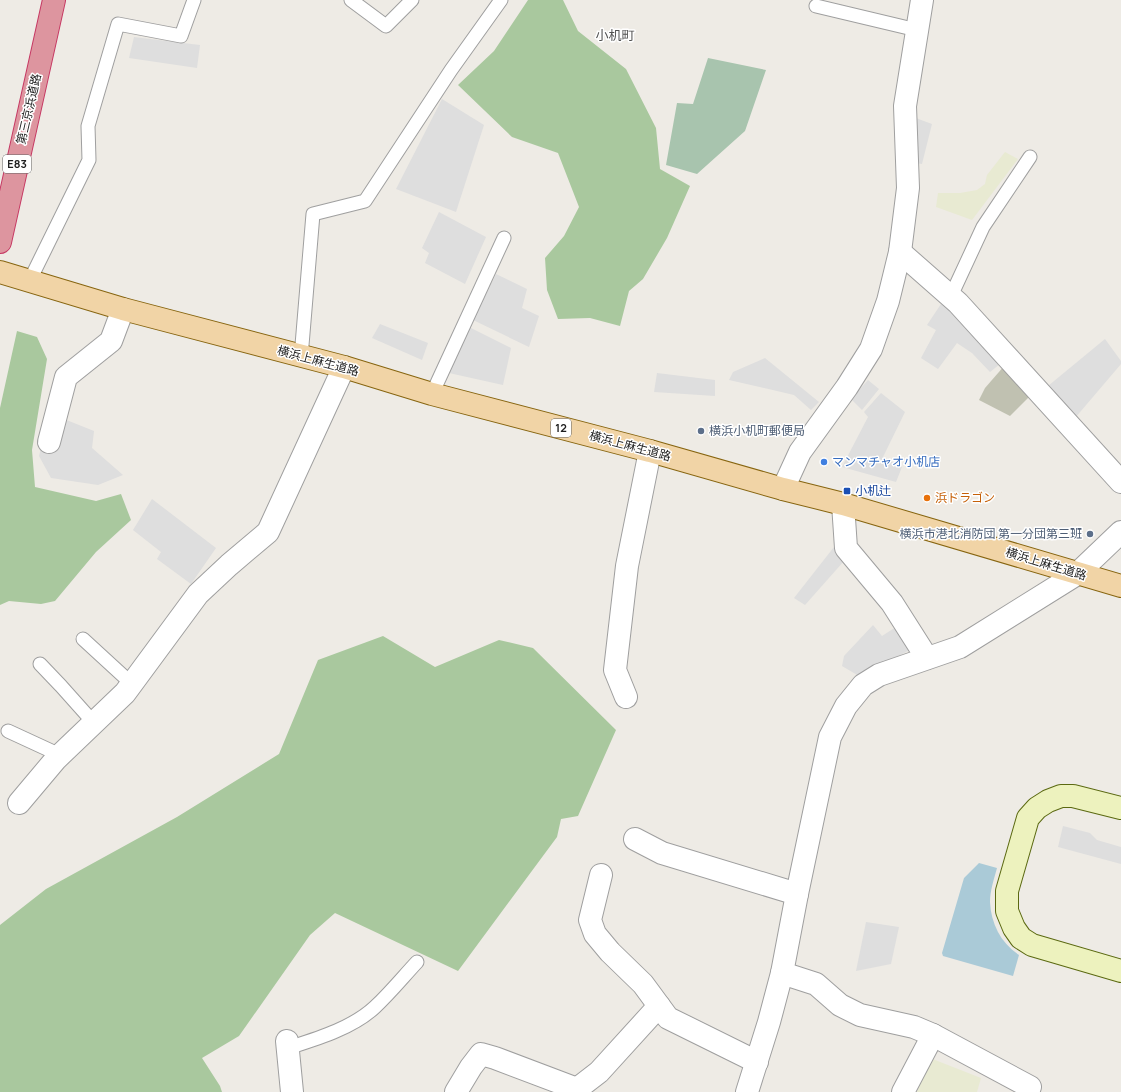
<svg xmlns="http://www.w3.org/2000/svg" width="1121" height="1092" viewBox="0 0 1121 1092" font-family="Manrope,'Noto Sans JP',sans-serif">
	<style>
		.construction { fill: #c0c1b1 }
		.farmland { fill: #e8ead2 }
		.forest { fill: #a9c89e }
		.cemetery { fill: #a8c4ae }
		.parking { fill: #dedede }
		.water { fill: #aacad7 }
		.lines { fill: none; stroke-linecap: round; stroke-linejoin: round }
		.lane-casing { stroke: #9f9f9f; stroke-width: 15 }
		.street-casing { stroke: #9f9f9f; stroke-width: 24 }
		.secondary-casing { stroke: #5b6911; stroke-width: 24 }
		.primary-casing { stroke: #876510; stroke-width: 24 }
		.highway-casing { stroke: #c63762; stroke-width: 24 }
		.lane { stroke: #fff; stroke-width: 13 }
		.street { stroke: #fff; stroke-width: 22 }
		.secondary { stroke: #edf2be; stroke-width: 22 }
		.primary { stroke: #f1d4a6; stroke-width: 22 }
		.highway { stroke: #dd959f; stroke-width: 22 }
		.service-dot { fill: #5c6f8a; stroke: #fff; stroke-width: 1.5 }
		.shop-dot { fill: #3f7fe0; stroke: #fff; stroke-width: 1.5 }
		.transit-dot { fill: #1a4fb4; stroke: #fff; stroke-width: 1.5 }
		.food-dot { fill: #e8710a; stroke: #fff; stroke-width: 1.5 }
		.labels { text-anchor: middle; stroke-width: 3; stroke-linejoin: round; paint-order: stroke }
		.shield { fill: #fff; stroke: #626262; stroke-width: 1 }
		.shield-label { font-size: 11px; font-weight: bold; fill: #1e1e1e }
		.street-label { font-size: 12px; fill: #1e1e1e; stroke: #fff }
		.service-label { font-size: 12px; fill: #4e5e75; stroke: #fff; text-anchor: start }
		.shop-label { font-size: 12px; fill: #366cbe; stroke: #fff; text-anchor: start }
		.transit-label { font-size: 12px; fill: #164399; stroke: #fff; text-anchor: start }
		.food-label { font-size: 12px; fill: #c56008; stroke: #fff; text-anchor: start }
		.neighbourhood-label { font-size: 13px; fill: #515151; stroke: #fff }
	</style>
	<rect width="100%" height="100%" fill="#eeebe5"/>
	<path class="construction" d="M 1005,365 L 1031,395 L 1010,416 L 979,400 L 985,388 Z"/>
	<g class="farmland">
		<path d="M 1005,152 L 1018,159 L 972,220 L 936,207 L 938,193 L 960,193 L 977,190 L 985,184 L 987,175 Z"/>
		<path d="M 930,1058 L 981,1078 L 977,1092 L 917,1092 Z"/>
	</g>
	<g class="forest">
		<path d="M 528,0 L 563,0 L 578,31 L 626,69 L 656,128 L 660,169 L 690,186 L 667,238 L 643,279 L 629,291 L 620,326 L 590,318 L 558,319 L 547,290 L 545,258 L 564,236 L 579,207 L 558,153 L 512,137 L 458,85 L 494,51 Z"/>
		<path d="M 17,331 L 37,337 L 47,359 L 32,450 L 35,487 L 96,501 L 121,494 L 131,520 L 96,552 L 55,601 L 41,604 L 9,601 L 0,605 L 0,408 Z"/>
		<path d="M 383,636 L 435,667 L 499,640 L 533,648 L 616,730 L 578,816 L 561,819 L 557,837 L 458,971 L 335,913 L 310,935 L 239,1036 L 202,1058 L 220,1086 L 222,1092 L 0,1092 L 0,925 L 46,889 L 177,817 L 279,754 L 318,660 Z"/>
	</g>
	<path class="cemetery" d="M 708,58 L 766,70 L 745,131 L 697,174 L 666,165 L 677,103 L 693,104 Z"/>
	<g class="parking">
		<path d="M 134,37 L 200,45 L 197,68 L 129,58 Z"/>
		<path d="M 442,99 L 484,125 L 456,212 L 396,189 Z"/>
		<path d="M 913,117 L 932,124 L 922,164 L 915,163 Z"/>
		<path d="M 439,212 L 486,237 L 465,284 L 425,263 L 429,253 L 422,248 Z"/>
		<path d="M 496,274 L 527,289 L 522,308 L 539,316 L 529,347 L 473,320 Z"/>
		<path d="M 941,304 L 952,307 L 1000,364 L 990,372 L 972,353 L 957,343 L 938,369 L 921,358 L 936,330 L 927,325 Z"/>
		<path d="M 380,324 L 428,343 L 422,360 L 372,338 Z"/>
		<path d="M 469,327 L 511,348 L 503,385 L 449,373 Z"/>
		<path d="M 1105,339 L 1121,361 L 1121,364 L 1075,418 L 1048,386 Z"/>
		<path d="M 765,358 L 819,402 L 811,410 L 794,395 L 729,380 L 733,372 Z"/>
		<path d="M 657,373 L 715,380 L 715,396 L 654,392 Z"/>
		<path d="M 868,380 L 879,389 L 862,410 L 851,399 Z"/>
		<path d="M 881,393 L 905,412 L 883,457 L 902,467 L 896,482 L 842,467 L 868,417 L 864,412 Z"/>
		<path d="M 64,419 L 94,431 L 92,448 L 123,475 L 98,485 L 51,478 L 39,456 L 42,444 Z"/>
		<path d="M 152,499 L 216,548 L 191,584 L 157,559 L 161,552 L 133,530 Z"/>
		<path d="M 834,547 L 844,561 L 805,605 L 794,598 Z"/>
		<path d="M 873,625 L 882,636 L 896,627 L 910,650 L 859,676 L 842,666 L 844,656 Z"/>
		<path d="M 1063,826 L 1090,833 L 1097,840 L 1121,847 L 1121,864 L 1058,847 Z"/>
		<path d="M 866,922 L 899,927 L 891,964 L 856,971 Z"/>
	</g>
	<path class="water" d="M 979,863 L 997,868 C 994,879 990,891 990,902 C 991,924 1001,943 1019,955 L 1013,976 L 943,956 L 942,953 L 964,878 Z"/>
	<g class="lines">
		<defs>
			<g id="lane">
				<path d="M 351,0 L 386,26 L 412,0"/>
				<path d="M 816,6 L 917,30"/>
				<path d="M 30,280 L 89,160 L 88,126 L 118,24 L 181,36 L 194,0"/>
				<path d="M 951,296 L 983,227 L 1030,157"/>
				<path d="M 301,357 L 313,214 L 365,201 L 451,70 L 501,0"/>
				<path d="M 432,394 L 504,238"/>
				<path d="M 83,639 L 132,684"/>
				<path d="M 40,664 L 61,686 L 94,723"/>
				<path d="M 8,731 L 60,755"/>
				<path d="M 288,1048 C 316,1039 353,1028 375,1007 C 390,993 403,977 417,962"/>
			</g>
			<g id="street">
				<path d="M 900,252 L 958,303 L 1121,482"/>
				<path d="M 49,442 L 66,377 L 111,341 L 123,309"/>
				<path d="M 783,489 L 800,452 L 847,387 L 871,349 L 888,301 L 900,252 L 908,188 L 905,106 L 922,0"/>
				<path d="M 843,504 L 846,548 L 892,603 L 927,658"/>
				<path d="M 626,697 L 615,670 L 627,566 L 650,451"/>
				<path d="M 19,803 L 56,759 L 125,693 L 198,594 L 229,565 L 268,532 L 344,367"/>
				<path d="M 635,839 L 662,853 L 797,894"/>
				<path d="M 601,875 L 590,920 L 595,934 L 610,952 L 643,984 L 668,1018 L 757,1062"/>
				<path d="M 782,973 L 816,984 L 840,1005 L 860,1015 L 914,1027 L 933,1035 L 1030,1087"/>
				<path d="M 287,1041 L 292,1092"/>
				<path d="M 456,1092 L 471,1067 L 481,1054 L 495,1058 L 577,1089"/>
				<path d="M 575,1092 L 577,1089 L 599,1072 L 659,1006"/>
				<path d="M 747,1092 L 769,1022 L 782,973 L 797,894 L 830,737 L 846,706 L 863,685 L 879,675 L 960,647 L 1077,574 L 1121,532"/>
				<path d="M 903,1092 L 933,1035"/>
			</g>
			<path id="secondary" d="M 1121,808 L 1073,796 L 1061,796 L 1048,801 L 1037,808 L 1028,818 L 1007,891 L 1007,911 L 1014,928 L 1021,938 L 1032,945 L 1121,971"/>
			<path id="primary" d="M 0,272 L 123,309 L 344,367 L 432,394 L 650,451 L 783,489 L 843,504 L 1121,586"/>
			<path id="highway" d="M 0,242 L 54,0"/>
		</defs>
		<use href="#lane" class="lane-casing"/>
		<use href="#street" class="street-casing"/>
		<use href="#secondary" class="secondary-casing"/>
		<use href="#primary" class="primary-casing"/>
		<use href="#highway" class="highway-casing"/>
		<use href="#lane" class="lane"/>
		<use href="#street" class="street"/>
		<use href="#secondary" class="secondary"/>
		<use href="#primary" class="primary"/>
		<use href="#highway" class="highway"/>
	</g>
	<g class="service-dot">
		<circle cx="701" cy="431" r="4"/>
		<circle cx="1090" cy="534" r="4"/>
	</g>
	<circle class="shop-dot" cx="824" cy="462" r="4"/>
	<rect class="transit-dot" x="843" y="487" width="8" height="8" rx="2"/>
	<circle class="food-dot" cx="927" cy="498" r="4"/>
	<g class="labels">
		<g class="shield">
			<rect x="3" y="155" width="28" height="18" rx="3"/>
			<rect x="551" y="419" width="20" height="18" rx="3"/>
		</g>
		<g class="shield-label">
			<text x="17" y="168">E83</text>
			<text x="561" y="432">12</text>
		</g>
		<g class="street-label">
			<text transform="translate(29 109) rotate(-77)" y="4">第三京浜道路</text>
			<text transform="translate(318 361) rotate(15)" y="4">横浜上麻生道路</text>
			<text transform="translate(630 446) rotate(15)" y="4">横浜上麻生道路</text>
			<text transform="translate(1046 564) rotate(17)" y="4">横浜上麻生道路</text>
		</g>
		<g class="service-label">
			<text x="709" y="435">横浜小机町郵便局</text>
			<text x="1082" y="538" text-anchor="end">横浜市港北消防団 第一分団第三班</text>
		</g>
		<g class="shop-label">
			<text x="832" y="466">マンマチャオ小机店</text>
		</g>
		<g class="transit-label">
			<text x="855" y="495">小机辻</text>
		</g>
		<g class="food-label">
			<text x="935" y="502">浜ドラゴン</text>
		</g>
		<g class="neighbourhood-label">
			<text x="615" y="40">小机町</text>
		</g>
	</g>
</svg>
